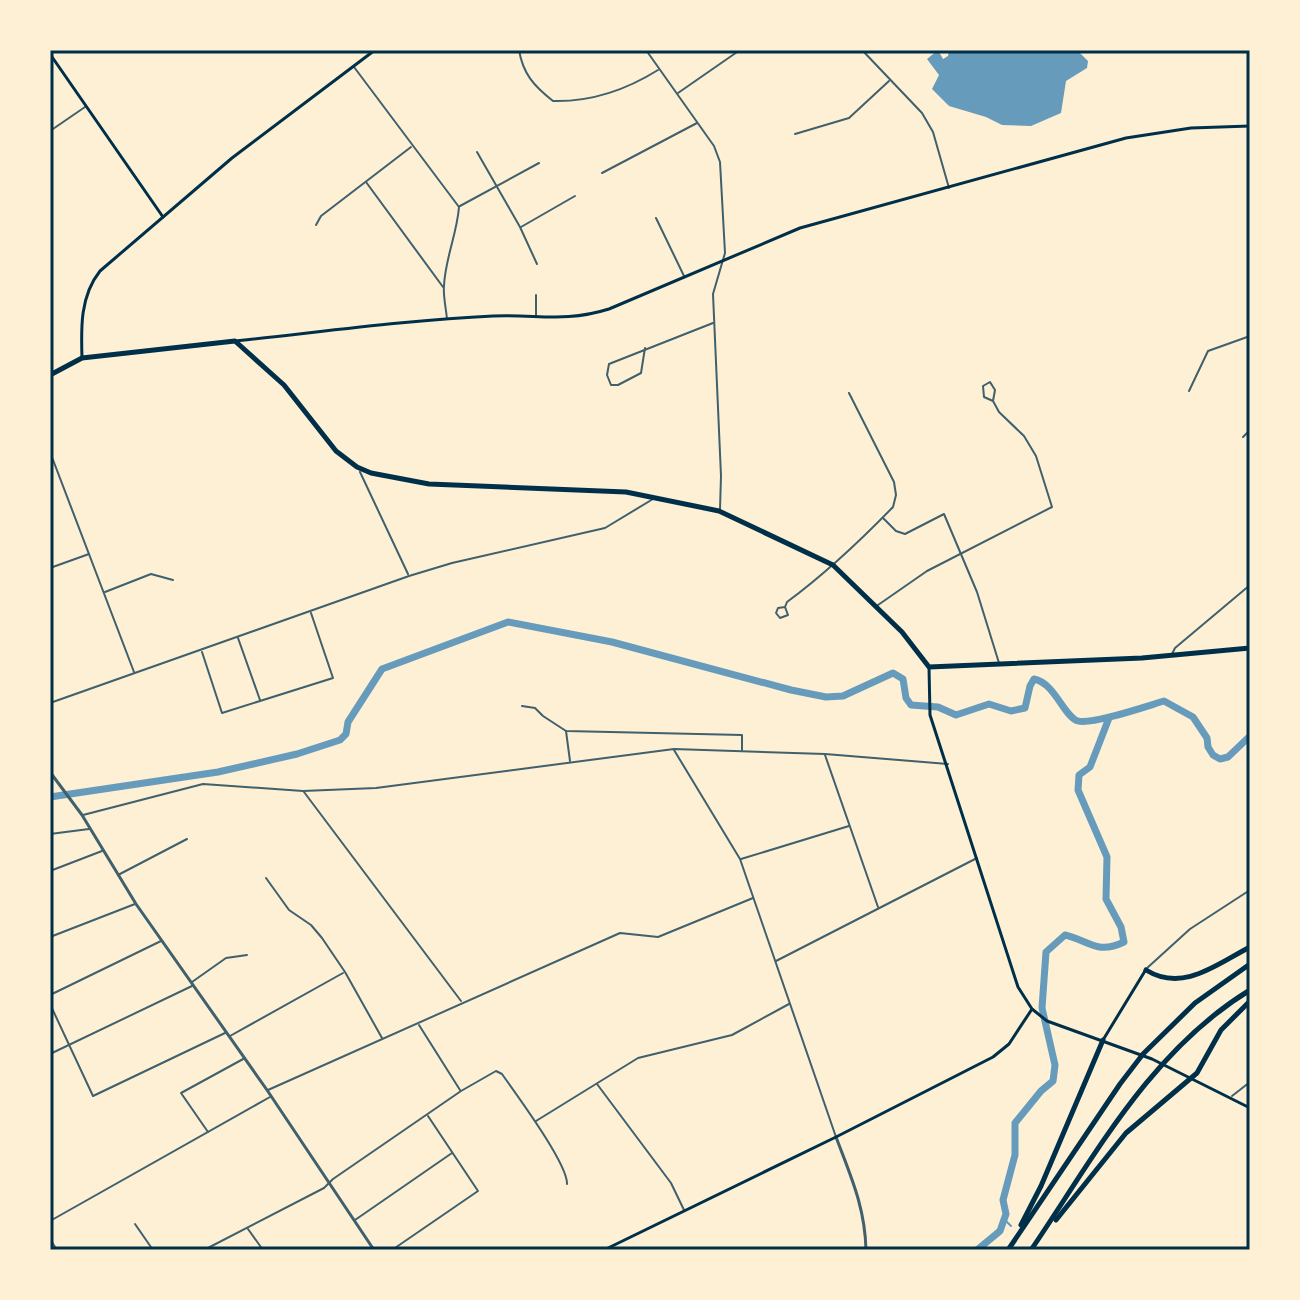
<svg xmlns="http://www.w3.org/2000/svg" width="1300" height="1300" viewBox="0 0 1300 1300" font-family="'Crimson Pro',serif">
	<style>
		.water { fill: #669bbc }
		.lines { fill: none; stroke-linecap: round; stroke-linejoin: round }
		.stream { stroke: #669bbc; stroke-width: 2 }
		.river { stroke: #669bbc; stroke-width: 7 }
		.minor { stroke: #3f606c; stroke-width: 2 }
		.tertiary { stroke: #3f606c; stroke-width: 3 }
		.secondary { stroke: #003049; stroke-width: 3 }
		.trunk { stroke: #003049; stroke-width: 5 }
		.motorway { stroke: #003049; stroke-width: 5 }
		.neatline { fill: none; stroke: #003049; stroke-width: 3 }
	</style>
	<rect width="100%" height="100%" fill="#fdf0d5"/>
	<path class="water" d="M 938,50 L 943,59 L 948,56 L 949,50 L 1077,50 L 1088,61 L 1087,68 L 1066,81 L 1061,113 L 1031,126 L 1002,125 L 986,117 L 949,106 L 932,89 L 939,75 L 927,59 Z"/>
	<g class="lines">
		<path class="stream" d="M 1004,1219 L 1011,1226"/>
		<g class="river">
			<path d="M 50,797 L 218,772 L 297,754 L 340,740 L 346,734 L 348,722 L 382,669 L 508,622 L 612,642 L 791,690 L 826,697 L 843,696 L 893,673 L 903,679 L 906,698 L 911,705 L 938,707 L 956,715 L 989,704 L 1011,711 L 1025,708 L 1030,686 L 1034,679 C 1055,683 1064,717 1078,721 C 1092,725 1147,706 1164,701 L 1193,717 L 1207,738 L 1208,747 L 1213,755 L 1220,759 L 1228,757 L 1250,736"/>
			<path d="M 977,1250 L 1000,1231 L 1006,1214 L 1003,1200 L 1015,1155 L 1015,1123 L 1041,1091 L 1053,1081 L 1055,1065 L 1042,1008 L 1046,952 L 1065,935 C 1090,941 1097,955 1124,942 L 1121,927 L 1106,899 L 1107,857 L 1078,790 L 1079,775 L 1090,767 L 1109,718"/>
		</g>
		<g class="minor">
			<path d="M 519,50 C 523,74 534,86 553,101 C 591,102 626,90 658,70"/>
			<path d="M 646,50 L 714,146 L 720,162 L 725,253 L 713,294 L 721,476 L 720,509"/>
			<path d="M 862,50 L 922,113 L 933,132 L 949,188"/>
			<path d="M 354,67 L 459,207 C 457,234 445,259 444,286 C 443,296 446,308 447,319"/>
			<path d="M 678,93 L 740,50"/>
			<path d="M 50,131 L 85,107"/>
			<path d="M 795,134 L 849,118 L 889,81"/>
			<path d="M 477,152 L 520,227 L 537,264"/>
			<path d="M 602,173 L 697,123"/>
			<path d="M 366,182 L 443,287"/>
			<path d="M 460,206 L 539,163"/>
			<path d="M 656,218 L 684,276"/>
			<path d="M 316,225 L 321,216 L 411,147"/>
			<path d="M 521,227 L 575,196"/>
			<path d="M 536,295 L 536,316"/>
			<path d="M 645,348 L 641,373 L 618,385 L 611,385 L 607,375 L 609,364 L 713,323"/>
			<path d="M 1189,391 L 1208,351 L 1250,336"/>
			<path d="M 1243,437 L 1250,430"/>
			<path d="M 50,452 L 134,672"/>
			<path d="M 360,472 L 408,574"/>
			<path d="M 883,518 L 896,531 L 905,534 L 944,514 L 977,592 L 999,663"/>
			<path d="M 50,568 L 89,554"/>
			<path d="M 105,592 L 151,574 L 173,580"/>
			<path d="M 878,605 L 927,571 L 1052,507 L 1036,456 L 1024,436 L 999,412 L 993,401 L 984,397 L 983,386 L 990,382 L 995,390 L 993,401"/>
			<path d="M 785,607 L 788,615 L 780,618 L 776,613 L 778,608 L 785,607 L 787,602 C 825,574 860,541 893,507 L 896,495 L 894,482 L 849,393"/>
			<path d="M 238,638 L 260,700"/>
			<path d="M 202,652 L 222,713 L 333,678 L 311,613"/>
			<path d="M 1172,654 L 1175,648 L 1250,585"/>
			<path d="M 50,703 L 409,576 L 452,563 L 605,528 L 653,499"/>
			<path d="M 522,706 L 535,708 L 543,716 L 566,731 L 742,735 L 742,750"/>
			<path d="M 566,731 L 570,761"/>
			<path d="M 674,750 L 740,859 L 836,1137"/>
			<path d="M 825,755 L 878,907"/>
			<path d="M 304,792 L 461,1001"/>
			<path d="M 83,815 L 203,784 L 303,791 L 376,788 L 674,749 L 825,754 L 948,764"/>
			<path d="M 50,834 L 89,829"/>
			<path d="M 741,859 L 849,826"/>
			<path d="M 50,871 L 102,851"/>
			<path d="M 118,875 L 187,839"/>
			<path d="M 266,878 L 289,910 L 311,925 L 322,938 L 345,972 L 382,1038"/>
			<path d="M 50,937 L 135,904"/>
			<path d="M 776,961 L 977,858"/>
			<path d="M 1146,969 L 1190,929 L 1250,890"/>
			<path d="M 192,982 L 226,958 L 247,955"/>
			<path d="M 50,995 L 161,941"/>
			<path d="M 50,1004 L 93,1096 L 225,1033"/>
			<path d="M 419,1025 L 460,1090"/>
			<path d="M 230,1036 L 343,973"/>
			<path d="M 50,1054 L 192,986"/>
			<path d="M 597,1084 L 671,1183 L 684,1210"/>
			<path d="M 268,1090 L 620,933 L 658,937 L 753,898"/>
			<path d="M 1232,1096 L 1250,1082"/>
			<path d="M 536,1121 L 638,1058 L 732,1035 L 789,1004"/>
			<path d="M 208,1132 L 181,1093 L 245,1058"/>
			<path d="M 355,1220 L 452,1153"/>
			<path d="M 50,1221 L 270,1097"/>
			<path d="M 135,1224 L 153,1250"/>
			<path d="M 248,1229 L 263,1250"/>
			<path d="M 50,1239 L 57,1250"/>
			<path d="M 204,1250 L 324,1188 L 333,1179 L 461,1091 L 496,1071 L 502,1074 C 516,1094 568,1164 567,1184"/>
			<path d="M 392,1250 L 478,1191 L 428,1116"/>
		</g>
		<g class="tertiary">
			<path d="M 50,772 L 82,815 L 136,904 L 267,1090 L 374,1250"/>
			<path d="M 836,1137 C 851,1177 865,1207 866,1250"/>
		</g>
		<g class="secondary">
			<path d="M 50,54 L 163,217"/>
			<path d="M 235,341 C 321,332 407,320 493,316 C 538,314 564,323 609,309 L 800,228 L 1126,138 L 1191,128 L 1250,126"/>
			<path d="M 82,358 C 81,328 80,296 100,271 L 232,158 L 375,50"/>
			<path d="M 929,667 L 930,715 L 1018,987 L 1032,1009 L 1047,1021 L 1152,1059 L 1250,1108"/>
			<path d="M 1103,1040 L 1145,971"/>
			<path d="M 604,1250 L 836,1137 L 993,1057 L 1009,1044 L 1032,1009"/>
		</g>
		<path class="trunk" d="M 50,375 L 82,358 L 235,341 L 284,385 L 336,451 L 357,467 L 371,473 L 429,484 L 626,492 L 719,511 L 833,565 L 902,632 L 929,667 L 1142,658 L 1250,648"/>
		<g class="motorway">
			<path d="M 1146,970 C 1183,993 1217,964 1250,947"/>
			<path d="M 1056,1220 L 1126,1133 L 1197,1073 L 1221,1030 L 1250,1001"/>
			<path d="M 1021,1225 L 1041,1186 L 1103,1040"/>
			<path d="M 1008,1250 L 1120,1084 L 1143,1054 L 1195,1003 L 1250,964"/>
			<path d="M 1031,1250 C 1095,1156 1150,1051 1250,990"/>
		</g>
	</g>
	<rect width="1300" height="1300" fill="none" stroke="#fdf0d5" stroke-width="104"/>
	<rect x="52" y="52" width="1196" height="1196" class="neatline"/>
</svg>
